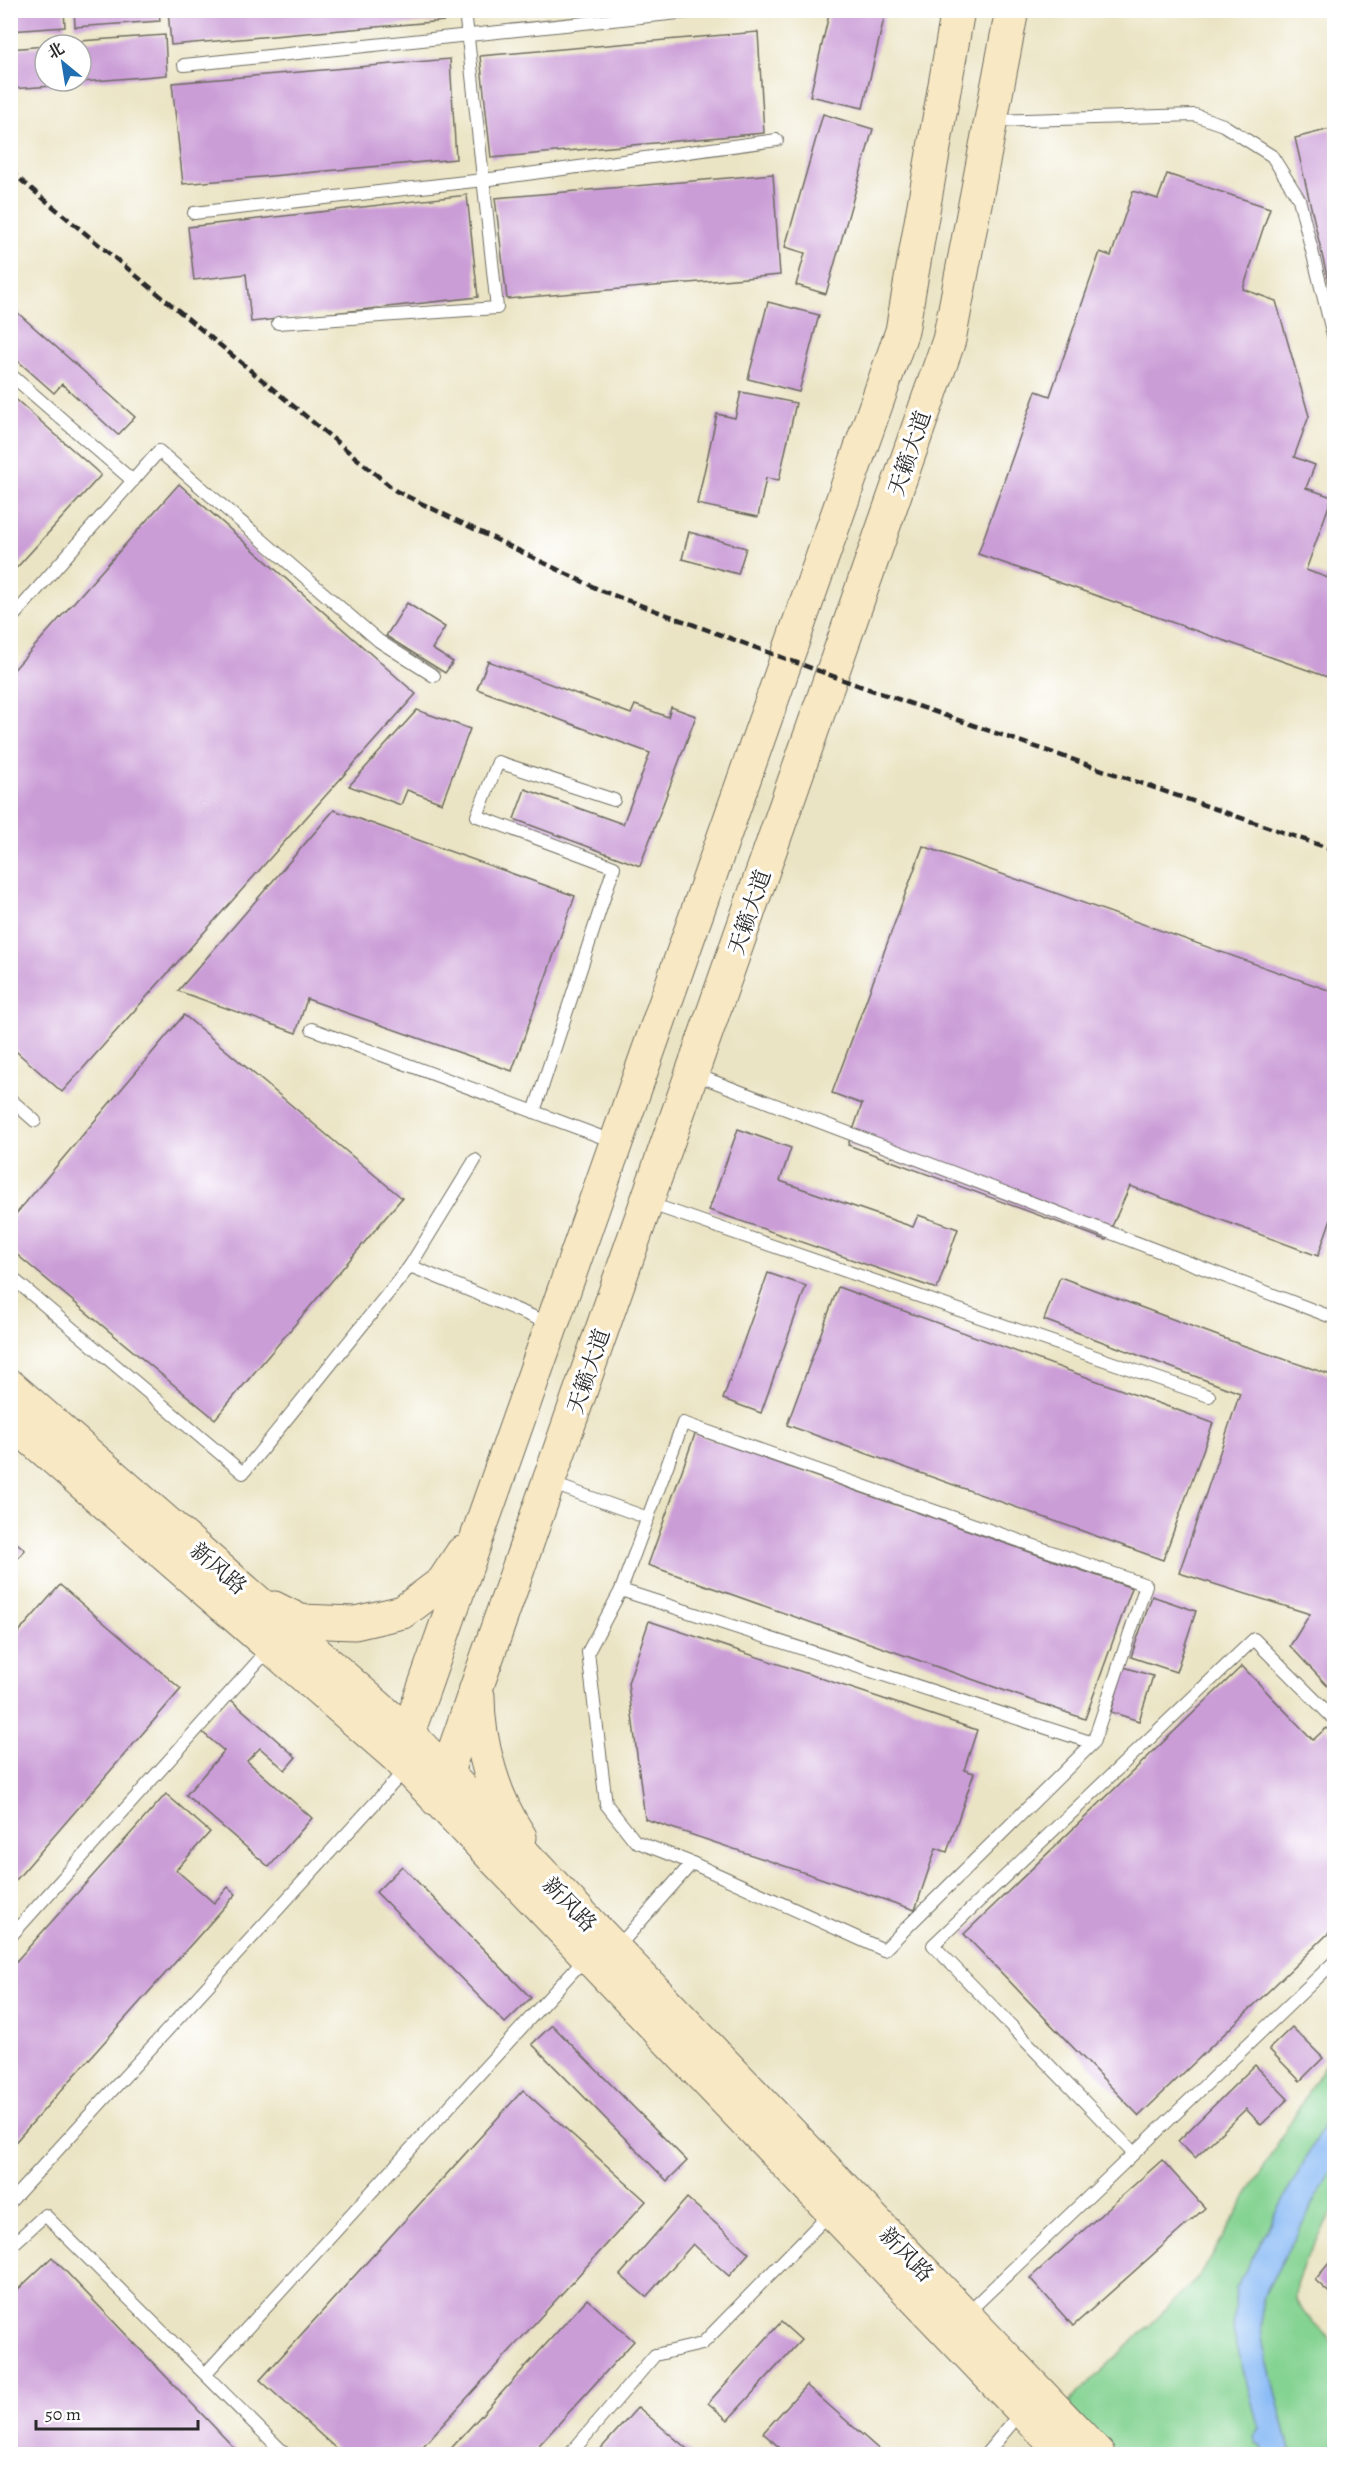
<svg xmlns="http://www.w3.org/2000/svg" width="1345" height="2465" viewBox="0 0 1345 2465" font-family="Alegreya,'Noto Serif SC',serif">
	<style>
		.green { fill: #84d392; stroke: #587f5e; stroke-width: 1.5 }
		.water { fill: #88baf5; stroke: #5a7290; stroke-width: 1.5 }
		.building { fill: #cb9dd7 }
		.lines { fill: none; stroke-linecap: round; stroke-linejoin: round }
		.lane-casing { stroke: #6e6c61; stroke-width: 14 }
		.secondary-casing { stroke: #6e6c61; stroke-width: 35 }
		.lane { stroke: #fff; stroke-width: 12 }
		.secondary { stroke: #f8e8c3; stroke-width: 33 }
		.rail { stroke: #2b2b2b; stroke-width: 4.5; stroke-dasharray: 9 4.5; stroke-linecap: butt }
		.labels { text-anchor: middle; stroke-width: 6; stroke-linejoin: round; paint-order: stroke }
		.street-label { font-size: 22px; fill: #2b2b2b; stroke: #fff }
	</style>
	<rect width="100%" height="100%" fill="#fff"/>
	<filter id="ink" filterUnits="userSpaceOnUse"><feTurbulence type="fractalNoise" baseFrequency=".0167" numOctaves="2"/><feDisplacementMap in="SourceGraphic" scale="12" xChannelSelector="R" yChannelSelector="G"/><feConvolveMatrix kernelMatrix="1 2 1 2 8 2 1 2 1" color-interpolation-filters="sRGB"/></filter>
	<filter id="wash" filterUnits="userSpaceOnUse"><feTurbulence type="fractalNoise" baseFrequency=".008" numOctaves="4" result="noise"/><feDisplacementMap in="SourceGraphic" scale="24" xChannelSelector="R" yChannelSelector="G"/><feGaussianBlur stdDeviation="1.35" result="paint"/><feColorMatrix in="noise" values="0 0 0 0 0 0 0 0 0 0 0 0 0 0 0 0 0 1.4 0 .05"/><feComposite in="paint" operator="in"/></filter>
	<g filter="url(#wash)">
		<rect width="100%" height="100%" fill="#ebe4c4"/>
		<path class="green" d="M 1334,2048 L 1334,2209 L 1304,2263 L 1296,2284 L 1295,2298 L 1304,2313 L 1334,2343 L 1334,2454 L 1115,2454 L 1067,2404 L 1200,2276 Z"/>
		<path class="water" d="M 1334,2106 L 1334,2165 L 1262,2299 L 1261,2327 L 1263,2344 L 1291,2454 L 1264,2454 L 1262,2446 L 1256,2443 L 1254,2436 L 1259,2429 L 1233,2331 L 1236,2288 Z"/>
		<g id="blocks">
			<g class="building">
				<path d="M 10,10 L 64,10 L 65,27 L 10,31 Z"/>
				<path d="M 74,10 L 159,10 L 160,21 L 75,27 Z"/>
				<path d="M 168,10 L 443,10 L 444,21 L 171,45 Z"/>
				<path d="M 830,10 L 886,10 L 863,108 L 810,96 Z"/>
				<path d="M 758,32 L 764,133 L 491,158 L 480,56 Z"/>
				<path d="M 165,35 L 167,75 L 82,82 L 80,41 Z"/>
				<path d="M 45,46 L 45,81 L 68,81 L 68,85 L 10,89 L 10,49 Z"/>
				<path d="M 450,59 L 456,159 L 183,184 L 172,83 Z"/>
				<path d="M 823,114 L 873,129 L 826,294 L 796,285 L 805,253 L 785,247 Z"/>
				<path d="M 1330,129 L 1334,149 L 1334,306 L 1295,138 Z"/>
				<path d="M 773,174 L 780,275 L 507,299 L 495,198 Z"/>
				<path d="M 1167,174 L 1270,208 L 1243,289 L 1276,301 L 1309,416 L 1294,457 L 1315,465 L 1306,488 L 1332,497 L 1306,570 L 1334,580 L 1334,620 L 1329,634 L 1334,636 L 1333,679 L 978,554 L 1036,391 L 1050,396 L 1100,252 L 1111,256 L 1133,191 L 1158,199 Z"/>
				<path d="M 467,195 L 478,297 L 251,322 L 246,274 L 194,280 L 188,227 Z"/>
				<path d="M 768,302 L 819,315 L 799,392 L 748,379 Z"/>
				<path d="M 10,306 L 135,417 L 118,435 L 62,384 L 54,393 L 10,354 Z"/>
				<path d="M 741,392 L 796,403 L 779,480 L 766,478 L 758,517 L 697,504 L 717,414 L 735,418 Z"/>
				<path d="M 10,394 L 101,475 L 10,575 Z"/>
				<path d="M 179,484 L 416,694 L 62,1092 L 10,1046 L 10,674 Z"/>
				<path d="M 689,532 L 746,548 L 738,574 L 682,559 Z"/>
				<path d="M 407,603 L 445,627 L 432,649 L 453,662 L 445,673 L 386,636 Z"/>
				<path d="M 488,661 L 631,714 L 635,705 L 668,717 L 671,707 L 696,716 L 640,866 L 514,819 L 525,789 L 623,824 L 650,753 L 477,689 Z"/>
				<path d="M 417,710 L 470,729 L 442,803 L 407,790 L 401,805 L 349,786 Z"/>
				<path d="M 334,810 L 575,896 L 512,1071 L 307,999 L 296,1033 L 178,991 Z"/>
				<path d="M 923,846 L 1334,992 L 1334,1210 L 1318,1256 L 1130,1186 L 1106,1240 L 848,1145 L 862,1104 L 832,1093 Z"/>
				<path d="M 184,1015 L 402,1198 L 215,1419 L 10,1249 L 10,1221 Z"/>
				<path d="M 738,1129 L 791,1148 L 780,1181 L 913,1227 L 918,1215 L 958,1229 L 937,1289 L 709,1210 Z"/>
				<path d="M 768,1273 L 806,1286 L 761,1413 L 723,1399 Z"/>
				<path d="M 1060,1277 L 1242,1345 L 1334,1376 L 1334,1693 L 1290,1646 L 1310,1614 L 1179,1573 L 1240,1393 L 1044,1320 Z"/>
				<path d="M 838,1287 L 1213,1423 L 1163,1560 L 787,1425 Z"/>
				<path d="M 695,1434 L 1132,1588 L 1085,1719 L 648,1565 Z"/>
				<path d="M 10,1537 L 25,1550 L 10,1566 Z"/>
				<path d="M 60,1585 L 181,1689 L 10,1887 L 10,1642 Z"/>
				<path d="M 1152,1596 L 1196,1611 L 1176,1672 L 1131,1657 Z"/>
				<path d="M 649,1621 L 977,1730 L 964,1770 L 974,1773 L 947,1852 L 936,1848 L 915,1910 L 645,1819 L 628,1683 Z"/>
				<path d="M 1242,1666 L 1313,1740 L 1326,1728 L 1334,1736 L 1334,1928 L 1139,2116 L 964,1934 Z"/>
				<path d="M 1124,1667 L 1153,1676 L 1139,1721 L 1111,1712 Z"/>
				<path d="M 230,1699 L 296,1757 L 285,1770 L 260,1748 L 247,1761 L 312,1818 L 269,1867 L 186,1795 L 224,1751 L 201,1731 Z"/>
				<path d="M 166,1794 L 210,1832 L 176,1870 L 214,1903 L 228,1887 L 236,1894 L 10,2148 L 10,1968 Z"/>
				<path d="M 402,1866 L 531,1998 L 505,2023 L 376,1892 Z"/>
				<path d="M 552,2025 L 687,2161 L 667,2181 L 532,2044 Z"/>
				<path d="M 1292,2027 L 1323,2058 L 1300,2081 L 1269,2049 Z"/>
				<path d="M 1255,2065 L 1288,2099 L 1261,2125 L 1246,2109 L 1195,2158 L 1178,2141 Z"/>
				<path d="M 523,2090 L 646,2201 L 416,2454 L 342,2454 L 260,2380 Z"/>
				<path d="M 1162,2160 L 1205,2208 L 1073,2326 L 1030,2278 Z"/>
				<path d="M 687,2198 L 749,2253 L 729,2276 L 693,2244 L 646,2297 L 620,2275 Z"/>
				<path d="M 52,2257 L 240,2454 L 10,2454 L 10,2297 Z"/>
				<path d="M 1334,2257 L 1334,2297 L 1315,2280 Z"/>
				<path d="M 587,2299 L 634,2341 L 531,2454 L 446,2454 Z"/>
				<path d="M 781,2322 L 801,2340 L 728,2420 L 708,2403 Z"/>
				<path d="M 806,2385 L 884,2454 L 787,2454 L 763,2433 Z"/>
				<path d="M 638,2407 L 693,2454 L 596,2454 Z"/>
			</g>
		</g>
	</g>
	<g filter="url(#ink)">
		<use href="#blocks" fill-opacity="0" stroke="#6e6c61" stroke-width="1.5"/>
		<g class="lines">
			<defs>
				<g id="lane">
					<path d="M 184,65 L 707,10"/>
					<path d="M 992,121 L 1195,115 L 1223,125 L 1272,156 L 1299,199 L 1334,339"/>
					<path d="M 194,213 L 483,180 L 777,140"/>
					<path d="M 278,323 L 497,308 L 465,10"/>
					<path d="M 10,374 L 133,481"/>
					<path d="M 10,620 L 159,451 L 379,641 L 434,676"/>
					<path d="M 312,1029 L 615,1142"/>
					<path d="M 694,1074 L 1334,1318"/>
					<path d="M 10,1099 L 35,1121"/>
					<path d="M 534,1112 L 614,867 L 477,816 L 498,762 L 614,800"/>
					<path d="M 475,1160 L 410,1266 L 551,1324"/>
					<path d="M 648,1203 L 1209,1396"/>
					<path d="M 10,1276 L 243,1473 L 410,1266"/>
					<path d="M 550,1483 L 648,1518"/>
					<path d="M 621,1590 L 588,1652 L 606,1804 L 635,1841 L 692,1863"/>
					<path d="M 10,1937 L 270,1648"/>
					<path d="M 616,1949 L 692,1863 L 884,1950 L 1093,1743 L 1146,1585 L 683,1423 L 621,1590 L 1093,1743"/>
					<path d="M 1134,2153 L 933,1945 L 1254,1639 L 1334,1719"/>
					<path d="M 10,2202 L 406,1769"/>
					<path d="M 10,2247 L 45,2215 L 285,2454"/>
					<path d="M 966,2314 L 1334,1962"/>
					<path d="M 206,2373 L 586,1957"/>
					<path d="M 570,2454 L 655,2355 L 702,2344 L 831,2212"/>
					<path d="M 986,2454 L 1022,2411"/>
				</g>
				<g id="secondary">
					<path d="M 10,1386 L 408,1733 L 1098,2454"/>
					<path d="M 10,1420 L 396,1756 L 1064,2454"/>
					<path d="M 274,1608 L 300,1621 L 355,1623 L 403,1612 L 443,1582 L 462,1553"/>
					<path d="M 478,1696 C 478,1743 494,1798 520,1837"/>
					<path d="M 396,1756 L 408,1733 L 902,331 L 958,10"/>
					<path d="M 437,1800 L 949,340 L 1012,10"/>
				</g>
			</defs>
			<use href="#lane" class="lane-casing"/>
			<use href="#secondary" class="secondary-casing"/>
			<use href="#lane" class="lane"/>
			<use href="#secondary" class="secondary"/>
			<path class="rail" d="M 10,171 L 396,491 L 602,591 L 857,685 L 1334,850"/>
		</g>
	</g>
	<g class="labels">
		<g class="street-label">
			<text transform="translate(909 453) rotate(-71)" y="8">天籁大道</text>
			<text transform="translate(749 912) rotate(-71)" y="8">天籁大道</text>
			<text transform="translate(588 1371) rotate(-71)" y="8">天籁大道</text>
			<text transform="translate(219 1568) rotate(41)" y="8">新风路</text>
			<text transform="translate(570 1904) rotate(46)" y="8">新风路</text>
			<text transform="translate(907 2254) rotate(46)" y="8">新风路</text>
		</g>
	</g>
	<rect width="1345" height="2465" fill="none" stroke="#fff" stroke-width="36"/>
	<g transform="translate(63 63) rotate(330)"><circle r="28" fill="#ffffff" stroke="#aaaaaa" stroke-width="1.5"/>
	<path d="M0-4.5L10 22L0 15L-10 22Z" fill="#1f6fb2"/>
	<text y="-9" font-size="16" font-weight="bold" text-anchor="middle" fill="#2b2b2b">北</text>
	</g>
	<path d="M36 2420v9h162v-9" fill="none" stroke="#2b2b2b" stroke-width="3"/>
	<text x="45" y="2420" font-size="18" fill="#2b2b2b" stroke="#ffffff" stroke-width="4.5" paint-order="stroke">50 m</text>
</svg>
